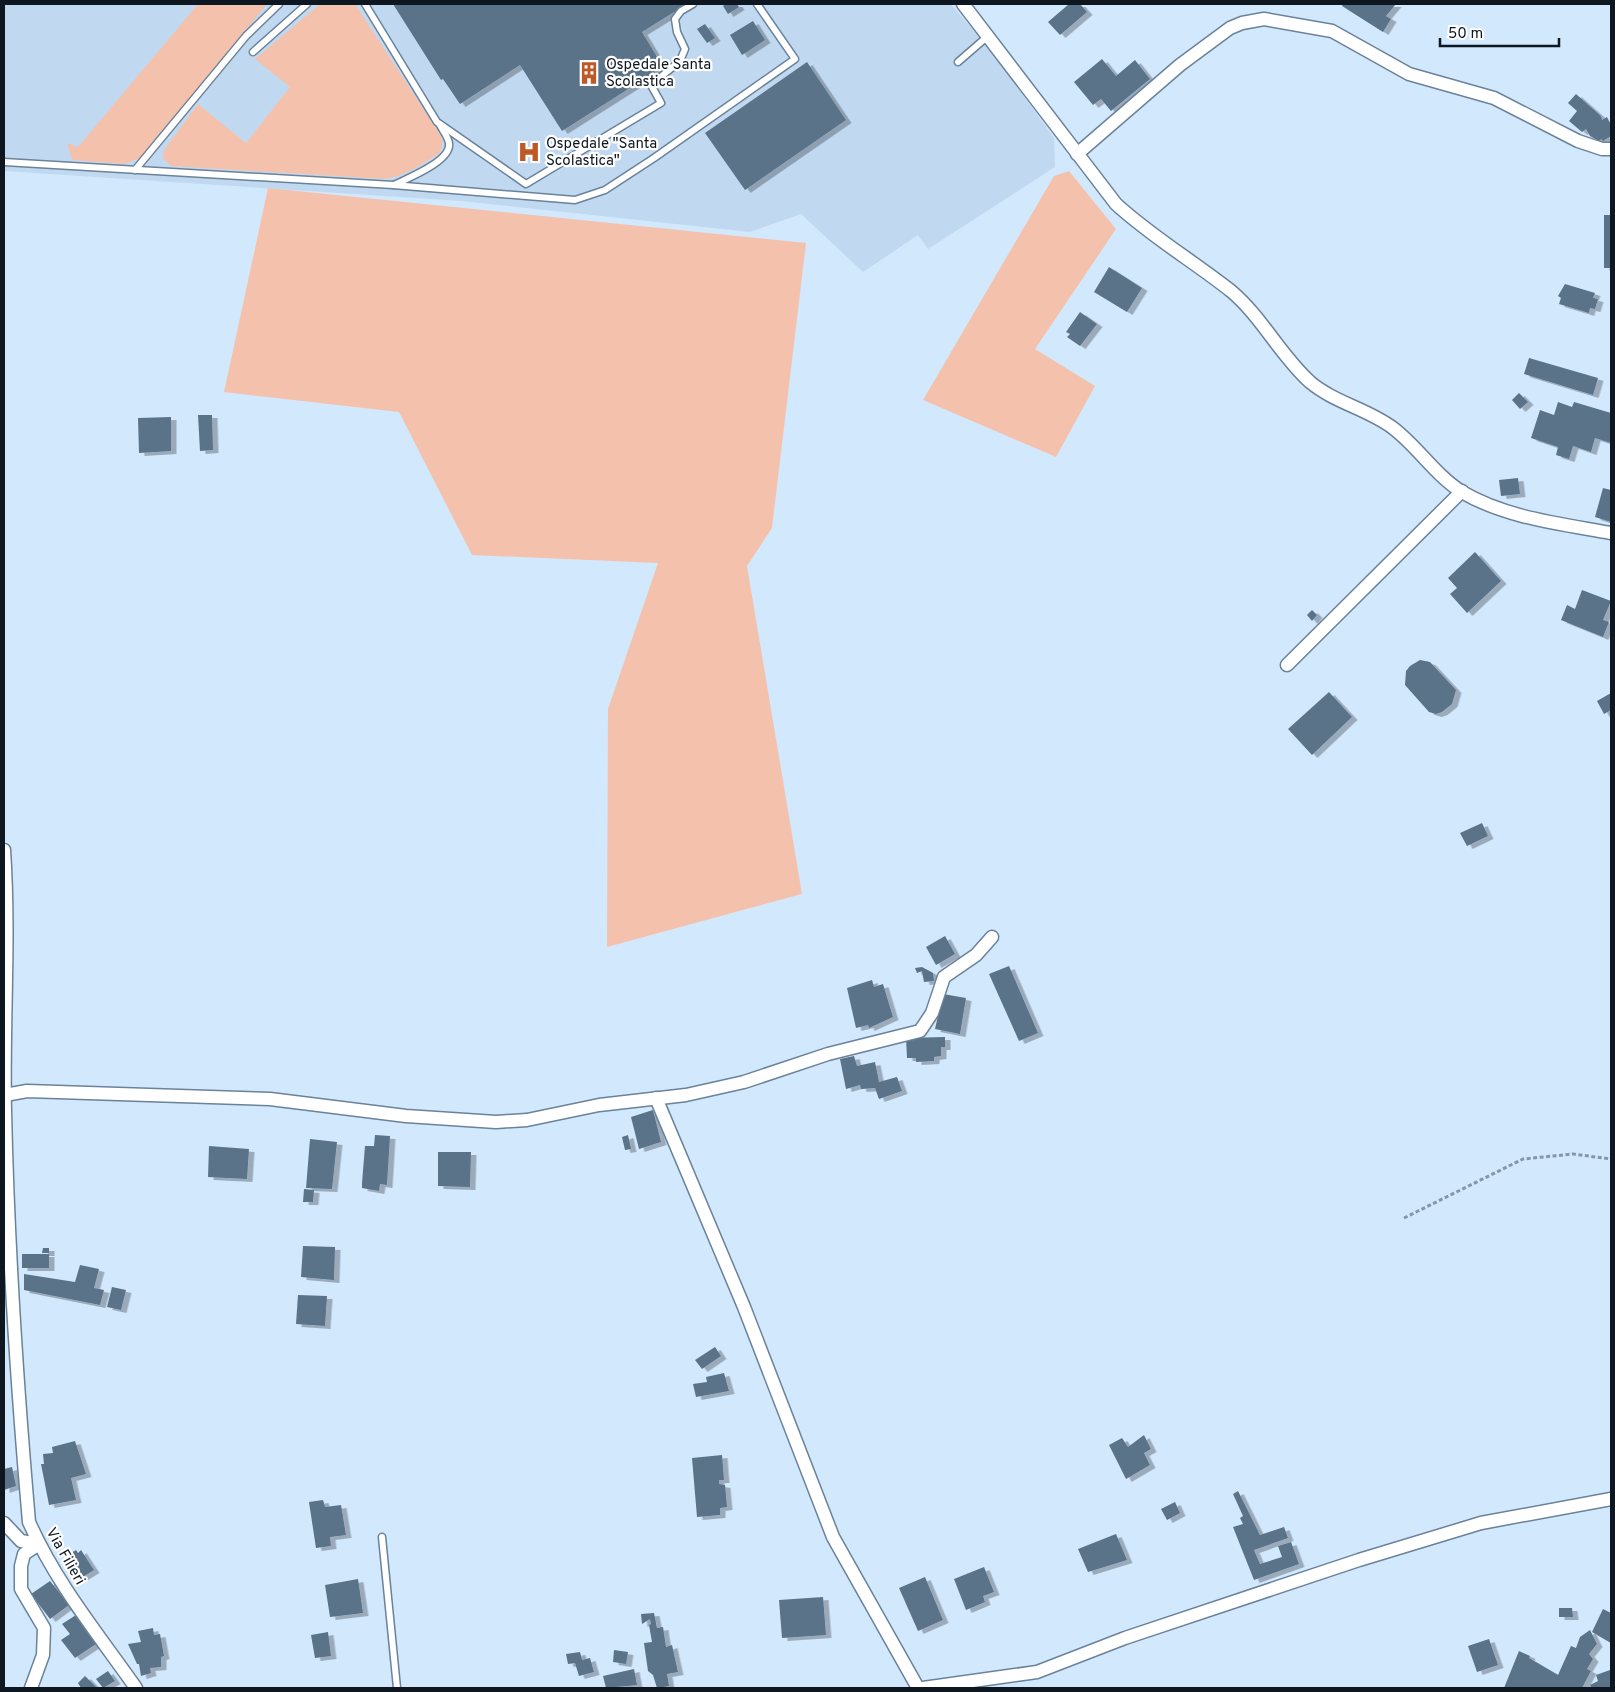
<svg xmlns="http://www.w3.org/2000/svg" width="1615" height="1692" viewBox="0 0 1615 1692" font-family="Overpass,sans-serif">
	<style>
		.built { fill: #c0d9f1 }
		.green { fill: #f4c2ac }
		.building { fill: #5a7389; filter: url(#shadow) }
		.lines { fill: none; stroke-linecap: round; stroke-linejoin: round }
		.lane-casing { stroke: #6a829a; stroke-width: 9 }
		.street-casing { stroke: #6a829a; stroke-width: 15 }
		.path { stroke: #8596a6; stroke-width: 3; stroke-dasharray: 4 2.5; stroke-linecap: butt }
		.lane { stroke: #fff; stroke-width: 6 }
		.street { stroke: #fff; stroke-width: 12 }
		.labels { text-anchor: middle; stroke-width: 4.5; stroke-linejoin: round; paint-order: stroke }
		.poi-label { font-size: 15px; fill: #0e1720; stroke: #fff; text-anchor: start }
		.street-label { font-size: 15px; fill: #0e1720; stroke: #fff }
	</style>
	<defs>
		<filter id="shadow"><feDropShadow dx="5.5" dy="3" stdDeviation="0" flood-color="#0004"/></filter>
	</defs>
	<rect width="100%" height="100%" fill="#d2e8fd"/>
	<path class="built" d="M 4,4 L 951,4 L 994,55 L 1054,138 L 1055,167 L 928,249 L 918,235 L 863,272 L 801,214 L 750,232 L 461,201 L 4,171 Z"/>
	<g class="green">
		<path d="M 198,4 L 267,4 L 141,158 L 124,164 L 72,160 L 67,143 L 78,147 Z"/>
		<path d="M 320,4 L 355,4 L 443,139 L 440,153 C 422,164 406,176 385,179 L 171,166 L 163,159 L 164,150 L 198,104 L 246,143 L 290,87 L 255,59 Z"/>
		<path d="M 1069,171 L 1116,229 L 1035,349 L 1095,386 L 1056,457 L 923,400 L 1054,176 Z"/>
		<path d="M 268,188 L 806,243 L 772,528 L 747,566 L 802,894 L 607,947 L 608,709 L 658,563 L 472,555 L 399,412 L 224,392 Z"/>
	</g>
	<g class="building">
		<path d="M 393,4 L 687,4 L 642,32 L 663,67 L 562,131 L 520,65 L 460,104 L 443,79 L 441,80 Z"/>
		<path d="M 726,4 L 737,4 L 739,7 L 728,14 L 723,6 Z"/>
		<path d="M 1069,4 L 1080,4 L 1087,12 L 1060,35 L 1048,22 Z"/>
		<path d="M 1343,4 L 1396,4 L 1386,16 L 1391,19 L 1383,32 L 1342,6 Z"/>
		<path d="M 753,21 L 765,40 L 742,55 L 730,35 Z"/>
		<path d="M 705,24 L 715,38 L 707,43 L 697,29 Z"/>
		<path d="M 1102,59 L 1116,76 L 1135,60 L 1150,79 L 1111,111 L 1101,99 L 1093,105 L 1074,82 Z"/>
		<path d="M 807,62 L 846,120 L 745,190 L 705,133 Z"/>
		<path d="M 1576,94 L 1601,116 L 1602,120 L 1607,117 L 1611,125 L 1611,136 L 1603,141 L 1601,139 L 1599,141 L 1590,136 L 1586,129 L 1582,132 L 1569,121 L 1577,111 L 1568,103 Z"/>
		<rect x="1604" y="215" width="7" height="53"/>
		<path d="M 1109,267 L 1142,288 L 1127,312 L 1094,292 Z"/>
		<path d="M 1565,284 L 1595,293 L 1593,298 L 1598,299 L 1595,309 L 1590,308 L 1589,313 L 1559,304 L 1561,298 L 1558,296 Z"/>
		<path d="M 1080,312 L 1097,324 L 1080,346 L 1067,337 L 1070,334 L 1066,332 Z"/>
		<path d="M 1529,358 L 1598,378 L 1593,395 L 1524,374 Z"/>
		<path d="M 1519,393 L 1528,402 L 1520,409 L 1512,400 Z"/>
		<path d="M 1558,402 L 1572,407 L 1574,402 L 1611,413 L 1611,443 L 1595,438 L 1591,452 L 1573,446 L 1569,459 L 1556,455 L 1558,447 L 1531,438 L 1540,410 L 1554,415 Z"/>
		<path d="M 198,415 L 212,415 L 213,450 L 200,451 Z"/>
		<path d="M 171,417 L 171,451 L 139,453 L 138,418 Z"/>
		<path d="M 1518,478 L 1520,494 L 1501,496 L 1499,480 Z"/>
		<path d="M 1603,488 L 1611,490 L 1611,522 L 1595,517 Z"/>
		<path d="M 1475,552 L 1501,581 L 1467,613 L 1450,594 L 1457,588 L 1448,578 Z"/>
		<path d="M 1582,590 L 1611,601 L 1603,620 L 1609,622 L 1603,637 L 1561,620 L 1567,605 L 1575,609 Z"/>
		<path d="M 1312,610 L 1317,615 L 1312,621 L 1307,615 Z"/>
		<path d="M 1420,660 L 1430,662 L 1456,690 L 1452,704 L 1442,712 L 1436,714 L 1429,712 L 1405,685 L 1406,671 L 1410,666 Z"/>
		<path d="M 1329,692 L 1352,717 L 1312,755 L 1288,729 Z"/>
		<path d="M 1611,693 L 1611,710 L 1604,714 L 1597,701 Z"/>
		<path d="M 1482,823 L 1488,836 L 1467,846 L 1460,833 Z"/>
		<path d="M 945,936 L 955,954 L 936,965 L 926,947 Z"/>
		<path d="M 1009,966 L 1038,1033 L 1019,1041 L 989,974 Z"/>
		<path d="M 922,967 L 933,973 L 934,981 L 924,982 L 922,971 L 917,973 L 915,968 Z"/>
		<path d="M 872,980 L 874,987 L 883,984 L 893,1017 L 869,1028 L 868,1025 L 856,1028 L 847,988 Z"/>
		<path d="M 943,994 L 966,998 L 960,1034 L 935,1029 Z"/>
		<path d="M 945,1037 L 945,1047 L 941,1047 L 941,1056 L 934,1057 L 934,1061 L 916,1062 L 916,1058 L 907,1058 L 906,1038 Z"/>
		<path d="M 854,1056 L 857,1066 L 875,1062 L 879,1082 L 897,1077 L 902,1091 L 879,1099 L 875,1088 L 861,1089 L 860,1085 L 846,1089 L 840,1059 Z"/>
		<path d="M 653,1110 L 661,1142 L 639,1149 L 631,1117 Z"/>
		<path d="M 375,1135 L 390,1136 L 387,1185 L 380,1184 L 379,1191 L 362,1188 L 362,1183 L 365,1146 L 374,1146 Z"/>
		<path d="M 628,1135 L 631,1149 L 625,1150 L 622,1137 Z"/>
		<path d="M 310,1139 L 337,1142 L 332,1189 L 306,1188 Z"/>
		<path d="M 209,1146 L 249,1149 L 247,1179 L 208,1177 Z"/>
		<path d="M 438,1152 L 471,1152 L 470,1187 L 438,1186 Z"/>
		<path d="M 304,1189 L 314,1190 L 313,1202 L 303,1202 Z"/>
		<path d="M 303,1246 L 335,1247 L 334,1280 L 301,1277 Z"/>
		<path d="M 43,1248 L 49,1248 L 49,1253 L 42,1253 Z"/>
		<rect x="22" y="1254" width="27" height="14"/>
		<path d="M 80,1265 L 99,1269 L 94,1288 L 104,1290 L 100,1305 L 24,1290 L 24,1274 L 75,1282 Z"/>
		<path d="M 112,1287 L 126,1290 L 121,1310 L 107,1307 Z"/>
		<path d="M 298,1295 L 327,1296 L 325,1326 L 296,1324 Z"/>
		<path d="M 715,1347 L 721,1356 L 702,1369 L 695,1360 Z"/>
		<path d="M 724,1373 L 729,1391 L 696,1397 L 693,1384 L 707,1382 L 706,1377 Z"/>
		<path d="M 1144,1435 L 1151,1449 L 1144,1453 L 1150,1465 L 1126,1479 L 1109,1445 L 1122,1438 L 1128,1447 Z"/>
		<path d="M 75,1441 L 86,1474 L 71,1478 L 76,1500 L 49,1505 L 41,1464 L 44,1464 L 43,1454 L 53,1453 L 52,1447 Z"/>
		<path d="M 722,1455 L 724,1480 L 719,1480 L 719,1484 L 725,1485 L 727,1507 L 720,1508 L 720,1515 L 697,1517 L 692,1458 Z"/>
		<path d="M 12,1467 L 16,1486 L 4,1490 L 4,1469 Z"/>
		<path d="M 1238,1491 L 1260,1535 L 1284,1527 L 1288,1538 L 1254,1550 L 1260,1564 L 1282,1557 L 1278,1546 L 1291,1542 L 1299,1564 L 1254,1580 L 1233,1527 L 1243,1524 L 1240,1518 L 1243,1516 L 1233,1494 Z"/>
		<path d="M 323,1500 L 325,1507 L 341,1505 L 346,1535 L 330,1537 L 331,1546 L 316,1548 L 309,1502 Z"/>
		<path d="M 1175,1502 L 1180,1513 L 1167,1520 L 1161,1509 Z"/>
		<path d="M 1116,1534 L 1127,1560 L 1088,1572 L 1078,1549 Z"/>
		<path d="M 76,1550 L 78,1553 L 81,1550 L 94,1570 L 81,1578 L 66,1556 Z"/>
		<path d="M 984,1567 L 994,1592 L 983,1596 L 985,1602 L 966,1610 L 954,1579 Z"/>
		<path d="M 925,1577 L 943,1620 L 918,1631 L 899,1588 Z"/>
		<path d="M 358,1579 L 363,1613 L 330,1617 L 325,1585 Z"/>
		<path d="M 50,1581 L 69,1605 L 50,1619 L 31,1594 Z"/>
		<path d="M 823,1597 L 826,1635 L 782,1638 L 779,1600 Z"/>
		<path d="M 1559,1608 L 1572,1608 L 1573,1617 L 1559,1617 Z"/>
		<path d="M 1603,1609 L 1611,1613 L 1611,1643 L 1592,1632 Z"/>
		<path d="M 654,1613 L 657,1628 L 663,1627 L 666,1647 L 672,1645 L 678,1672 L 667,1674 L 669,1686 L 658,1688 L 657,1688 L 653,1675 L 648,1671 L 644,1643 L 652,1642 L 649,1625 L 651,1624 L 650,1619 L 642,1624 L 641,1614 Z"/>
		<path d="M 76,1615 L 96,1644 L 75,1658 L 61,1640 L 70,1634 L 62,1624 Z"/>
		<path d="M 153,1628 L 154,1635 L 160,1634 L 164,1656 L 161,1657 L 161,1667 L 150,1668 L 151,1673 L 141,1676 L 139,1664 L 137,1664 L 128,1644 L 141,1642 L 138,1631 Z"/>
		<path d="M 1590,1630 L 1597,1644 L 1589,1654 L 1593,1659 L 1587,1669 L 1591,1671 L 1582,1688 L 1504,1688 L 1519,1651 L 1530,1656 L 1529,1658 L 1558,1675 L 1571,1646 L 1576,1648 L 1580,1637 Z"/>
		<path d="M 328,1632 L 331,1656 L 315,1658 L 311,1635 Z"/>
		<path d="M 1489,1639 L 1498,1665 L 1477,1672 L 1468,1646 Z"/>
		<path d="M 614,1650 L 628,1652 L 626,1664 L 613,1662 Z"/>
		<path d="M 580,1652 L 582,1660 L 590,1658 L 594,1672 L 579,1676 L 575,1663 L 568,1664 L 566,1654 Z"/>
		<path d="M 634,1669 L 637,1685 L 606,1688 L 603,1676 Z"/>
		<path d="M 1610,1670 L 1611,1688 L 1591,1688 L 1590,1685 L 1598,1681 L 1596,1675 Z"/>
		<path d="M 108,1671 L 115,1681 L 103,1688 L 96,1679 Z"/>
		<path d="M 85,1676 L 97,1688 L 81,1688 L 78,1683 Z"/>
	</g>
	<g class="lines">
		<defs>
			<g id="lane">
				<path d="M 365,4 L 437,122 L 526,184 L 661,103 L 651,85 L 680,61 L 685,49 L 677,32 L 675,19 L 681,11 L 693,4"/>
				<path d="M 253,52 L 307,4"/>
				<path d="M 958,62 L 988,36"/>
				<path d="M 4,162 L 393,185 L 575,200 L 605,190 L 654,158 L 795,59 L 757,4"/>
				<path d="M 135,170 L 246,36 L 279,4"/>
				<path d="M 394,185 C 408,178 452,161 449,143 C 448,137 443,131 440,125"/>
				<path d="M 382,1537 L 397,1688"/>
			</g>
			<g id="street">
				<path d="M 963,4 L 1116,204 C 1152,237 1193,261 1231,291 C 1262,317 1280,355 1310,382 C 1335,403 1368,409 1393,428 C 1418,447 1435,475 1462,492 C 1506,518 1562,524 1611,533"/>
				<path d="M 1077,154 L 1180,65 L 1230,28 L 1242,23 L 1264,19 L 1332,31 L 1409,74 L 1494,98 L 1578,141 L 1602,149 L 1611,149"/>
				<path d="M 1287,665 L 1462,491"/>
				<path d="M 4,850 C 10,937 3,1024 5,1111 C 8,1248 17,1385 29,1522 C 56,1583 98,1634 136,1688"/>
				<path d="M 5,1095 L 27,1091 L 270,1099 L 406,1116 L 496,1122 L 527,1120 L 599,1105 L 686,1095 L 744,1082 L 828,1054 L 920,1031 L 932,1013 L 944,977 L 976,955 L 992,937"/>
				<path d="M 656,1098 L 744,1307 L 833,1537 L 918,1688"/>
				<path d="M 4,1523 L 21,1541 L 39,1544"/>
				<path d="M 31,1688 L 43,1655 L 44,1628 L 21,1589 L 21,1566 L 24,1554 L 39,1544"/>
				<path d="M 923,1688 L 1037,1672 L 1125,1638 L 1359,1560 L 1481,1523 L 1611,1499"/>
			</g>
		</defs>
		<use href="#lane" class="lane-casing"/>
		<use href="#street" class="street-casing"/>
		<path class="path" d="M 1404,1218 L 1523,1159 L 1573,1154 L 1611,1159"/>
		<use href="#lane" class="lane"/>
		<use href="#street" class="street"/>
	</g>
	<defs>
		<symbol id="building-bare" viewBox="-9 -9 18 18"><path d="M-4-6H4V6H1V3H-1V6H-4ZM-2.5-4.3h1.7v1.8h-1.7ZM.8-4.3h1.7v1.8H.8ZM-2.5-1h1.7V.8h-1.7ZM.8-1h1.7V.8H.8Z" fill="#be5827" stroke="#fff" stroke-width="2.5" paint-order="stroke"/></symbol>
		<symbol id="hospital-bare" viewBox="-9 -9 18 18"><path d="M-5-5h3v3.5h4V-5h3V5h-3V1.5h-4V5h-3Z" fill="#be5827" stroke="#fff" stroke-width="2.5" paint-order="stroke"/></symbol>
	</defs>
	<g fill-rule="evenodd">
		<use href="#building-bare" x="573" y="57" width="32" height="32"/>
		<use href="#hospital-bare" x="513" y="136" width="32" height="32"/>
	</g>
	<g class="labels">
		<g class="poi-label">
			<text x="606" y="69">Ospedale Santa<tspan x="606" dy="17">Scolastica</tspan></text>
			<text x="546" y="148">Ospedale "Santa<tspan x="546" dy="17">Scolastica"</tspan></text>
		</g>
		<g class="street-label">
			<text transform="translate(66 1556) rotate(60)" y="5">Via Filieri</text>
		</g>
	</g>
	<rect width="1615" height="1692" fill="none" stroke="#0e1720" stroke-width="10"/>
	<path d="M1440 38v8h119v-8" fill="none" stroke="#0e1720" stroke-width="2.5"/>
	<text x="1448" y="38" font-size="15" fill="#0e1720" stroke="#ffffff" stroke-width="4" paint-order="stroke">50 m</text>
</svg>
